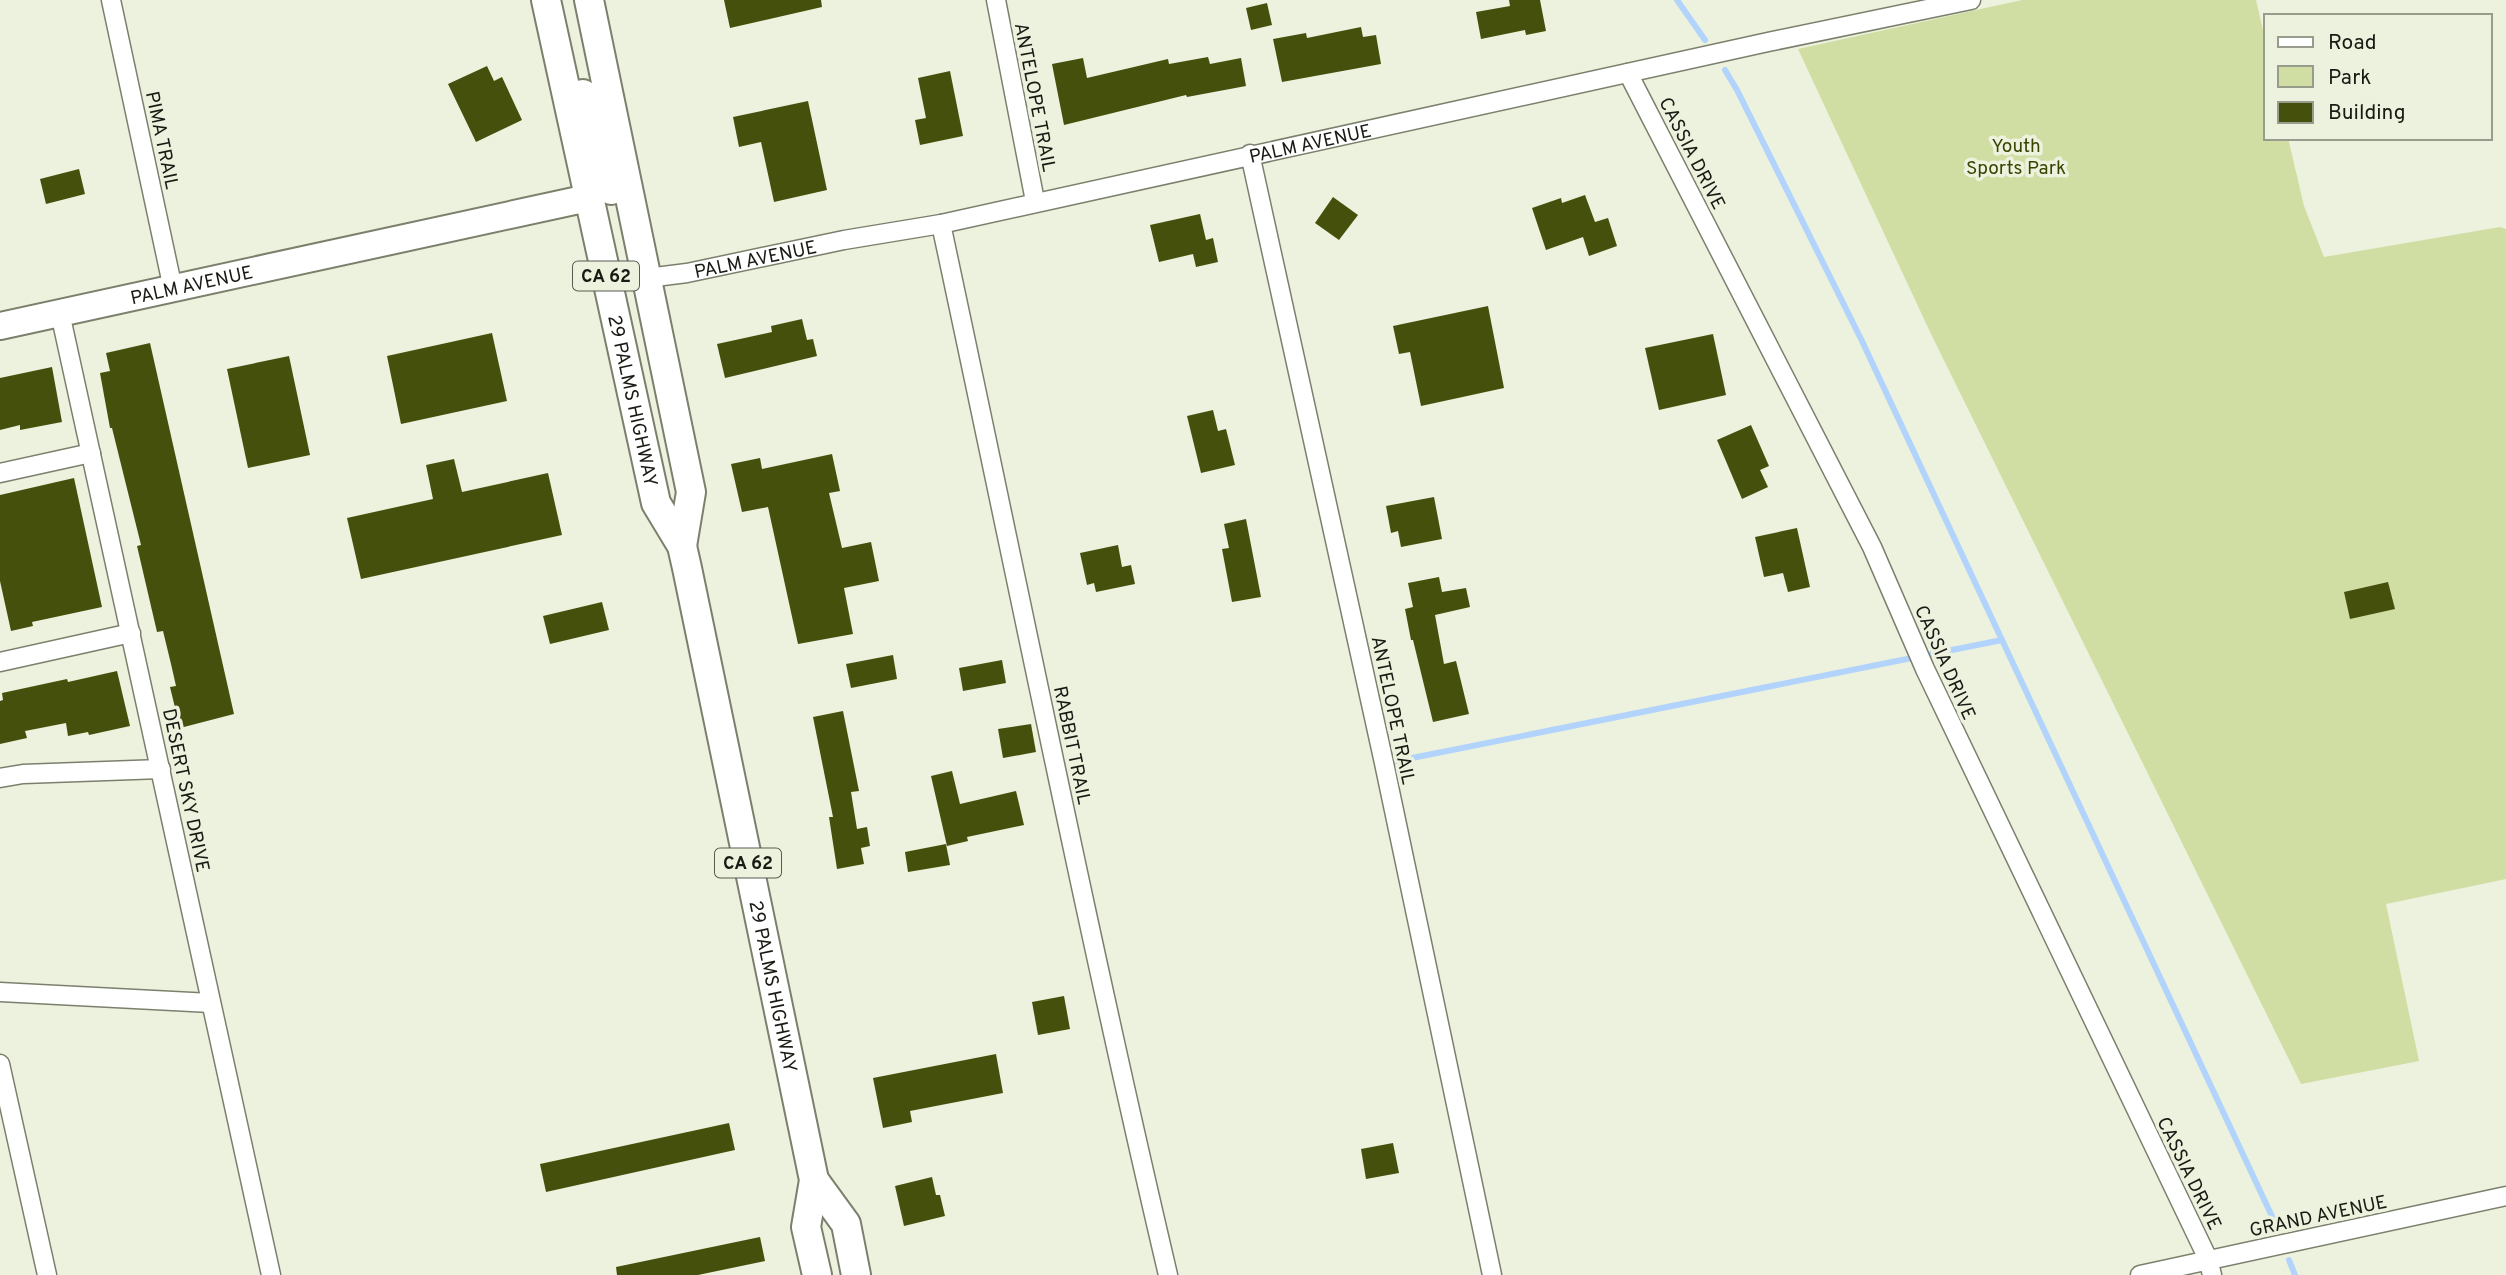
<svg xmlns="http://www.w3.org/2000/svg" width="2506" height="1275" viewBox="0 0 2506 1275" font-family="Overpass,sans-serif">
	<style>
		.green { fill: #d0dda3 }
		.lines { fill: none; stroke-linecap: round; stroke-linejoin: round }
		.stream { stroke: #b2d3fb; stroke-width: 6 }
		.building { fill: #46500d }
		.street-casing { stroke: #7b806d; stroke-width: 21 }
		.secondary-casing { stroke: #7b806d; stroke-width: 30 }
		.primary-casing { stroke: #7b806d; stroke-width: 32 }
		.street { stroke: #fff; stroke-width: 18 }
		.secondary { stroke: #fff; stroke-width: 26 }
		.primary { stroke: #fff; stroke-width: 28 }
		.labels { text-anchor: middle; stroke-width: 7; stroke-linejoin: round; paint-order: stroke }
		.shield { fill: #ecf2dd; stroke: #585b50; stroke-width: 2 }
		.shield-label { font-size: 18px; font-weight: bold; fill: #181a13 }
		.street-label { font-size: 19px; fill: #181a13; stroke: #ecf2dd }
		.park-label { font-size: 19px; fill: #3a4401; stroke: #ecf2dd }
	</style>
	<rect width="100%" height="100%" fill="#ecf2dd"/>
	<path class="green" d="M 2022,0 L 2256,0 L 2266,43 L 2266,138 L 2288,138 L 2304,206 L 2324,257 L 2500,227 L 2506,229 L 2506,879 L 2386,904 L 2419,1061 L 2301,1084 L 1931,334 L 1798,49 Z"/>
	<g class="lines">
		<g class="stream">
			<path d="M 1677,0 L 1705,40"/>
			<path d="M 1725,70 L 1737,90 L 1861,339 L 2277,1227"/>
			<path d="M 1397,761 L 2002,640"/>
			<path d="M 2289,1260 L 2295,1275"/>
		</g>
	</g>
	<g class="building">
		<path d="M 724,0 L 821,0 L 822,7 L 730,28 Z"/>
		<path d="M 1509,0 L 1540,0 L 1546,31 L 1526,35 L 1525,30 L 1481,39 L 1476,12 L 1510,6 Z"/>
		<path d="M 1267,3 L 1272,25 L 1251,30 L 1246,8 Z"/>
		<path d="M 1361,27 L 1363,37 L 1376,35 L 1381,64 L 1282,82 L 1273,39 L 1306,33 L 1307,38 Z"/>
		<path d="M 1208,57 L 1210,64 L 1241,58 L 1246,86 L 1187,97 L 1186,95 L 1064,125 L 1052,64 L 1083,58 L 1087,78 L 1168,59 L 1169,64 Z"/>
		<path d="M 487,66 L 494,81 L 502,77 L 522,120 L 476,142 L 448,84 Z"/>
		<path d="M 950,71 L 963,136 L 920,145 L 915,120 L 926,118 L 918,78 Z"/>
		<path d="M 808,101 L 827,190 L 774,202 L 761,142 L 739,147 L 733,117 Z"/>
		<path d="M 79,169 L 85,194 L 46,204 L 40,179 Z"/>
		<path d="M 1585,195 L 1595,222 L 1608,218 L 1617,246 L 1589,256 L 1583,237 L 1546,250 L 1532,208 L 1561,198 L 1562,203 Z"/>
		<path d="M 1333,197 L 1358,215 L 1339,240 L 1315,223 Z"/>
		<path d="M 1200,214 L 1206,240 L 1213,238 L 1218,262 L 1196,267 L 1193,254 L 1159,262 L 1150,225 Z"/>
		<path d="M 1488,306 L 1504,388 L 1421,406 L 1410,352 L 1399,354 L 1393,326 Z"/>
		<path d="M 802,319 L 807,340 L 813,339 L 817,356 L 725,378 L 717,344 L 772,332 L 771,326 Z"/>
		<path d="M 492,333 L 507,401 L 401,424 L 387,356 Z"/>
		<path d="M 1713,334 L 1726,395 L 1659,410 L 1645,348 Z"/>
		<path d="M 150,343 L 234,714 L 180,728 L 170,687 L 176,686 L 171,664 L 163,631 L 157,632 L 137,546 L 141,545 L 112,428 L 110,428 L 100,373 L 110,371 L 106,353 Z"/>
		<path d="M 289,356 L 310,455 L 248,468 L 227,369 Z"/>
		<path d="M 52,367 L 62,422 L 20,430 L 20,425 L 0,430 L 0,378 Z"/>
		<path d="M 1213,410 L 1218,431 L 1226,429 L 1235,465 L 1201,473 L 1187,416 Z"/>
		<path d="M 1751,425 L 1769,466 L 1760,470 L 1768,487 L 1742,499 L 1717,440 Z"/>
		<path d="M 832,454 L 840,491 L 829,493 L 842,548 L 871,542 L 879,581 L 844,588 L 853,634 L 798,644 L 768,507 L 742,512 L 731,464 L 760,458 L 762,469 Z"/>
		<path d="M 454,459 L 462,492 L 548,473 L 562,535 L 361,579 L 347,518 L 433,499 L 426,465 Z"/>
		<path d="M 74,478 L 102,607 L 32,622 L 33,626 L 11,631 L 0,581 L 0,495 Z"/>
		<path d="M 1434,497 L 1442,539 L 1401,547 L 1398,531 L 1391,533 L 1386,506 Z"/>
		<path d="M 1246,519 L 1261,597 L 1232,602 L 1222,549 L 1229,548 L 1224,524 Z"/>
		<path d="M 1797,528 L 1810,587 L 1788,592 L 1783,573 L 1764,577 L 1755,537 Z"/>
		<path d="M 1118,545 L 1122,567 L 1131,565 L 1135,584 L 1096,592 L 1094,583 L 1087,585 L 1080,553 Z"/>
		<path d="M 1439,577 L 1442,592 L 1466,588 L 1470,607 L 1435,615 L 1444,664 L 1456,661 L 1469,714 L 1433,722 L 1413,640 L 1411,640 L 1405,609 L 1413,607 L 1408,583 Z"/>
		<path d="M 2388,582 L 2395,609 L 2350,619 L 2344,592 Z"/>
		<path d="M 602,602 L 609,630 L 550,644 L 543,616 Z"/>
		<path d="M 893,655 L 897,679 L 851,688 L 846,664 Z"/>
		<path d="M 1002,660 L 1006,683 L 963,691 L 959,668 Z"/>
		<path d="M 117,671 L 130,726 L 89,735 L 88,732 L 68,736 L 66,723 L 25,731 L 27,738 L 0,744 L 0,701 L 3,700 L 2,693 L 67,679 L 68,682 Z"/>
		<path d="M 843,711 L 859,791 L 851,792 L 857,829 L 867,827 L 870,846 L 861,848 L 864,864 L 837,869 L 829,817 L 833,817 L 813,717 Z"/>
		<path d="M 1031,724 L 1036,752 L 1003,758 L 998,729 Z"/>
		<path d="M 952,771 L 960,804 L 1016,791 L 1024,825 L 967,837 L 968,841 L 947,846 L 931,776 Z"/>
		<path d="M 946,844 L 950,865 L 908,872 L 905,852 Z"/>
		<path d="M 1064,996 L 1070,1029 L 1038,1035 L 1032,1002 Z"/>
		<path d="M 996,1054 L 1003,1093 L 910,1111 L 912,1122 L 883,1128 L 873,1078 Z"/>
		<path d="M 729,1123 L 735,1150 L 546,1192 L 540,1164 Z"/>
		<path d="M 1393,1143 L 1399,1173 L 1366,1179 L 1361,1149 Z"/>
		<path d="M 932,1177 L 936,1195 L 940,1195 L 945,1216 L 904,1226 L 895,1186 Z"/>
		<path d="M 760,1237 L 765,1261 L 698,1275 L 617,1275 L 616,1267 Z"/>
	</g>
	<g class="lines">
		<defs>
			<g id="street">
				<path d="M 111,0 L 173,289"/>
				<path d="M 996,0 L 1035,201"/>
				<path d="M 1628,73 L 1872,547 L 1925,669 L 2208,1259 L 2212,1275"/>
				<path d="M 1250,154 L 1384,763 L 1492,1275"/>
				<path d="M 941,224 C 1016,574 1086,926 1168,1275"/>
				<path id="s1" d="M 647,278 L 687,273 L 844,240 L 941,224 L 1768,42 L 1971,0"/>
				<path d="M 60,313 L 271,1275"/>
				<path d="M 0,473 L 91,453"/>
				<path d="M 0,662 L 131,633"/>
				<path d="M 0,778 L 23,774 L 161,769"/>
				<path d="M 0,992 L 211,1003"/>
				<path d="M 0,1064 L 47,1275"/>
				<path d="M 2140,1275 L 2506,1196"/>
			</g>
			<g id="secondary">
				<path id="s2" d="M 0,326 L 588,198"/>
			</g>
			<g id="primary">
				<path id="s3" d="M 546,0 L 656,503 L 682,546 L 687,568 L 814,1180 L 806,1227 L 817,1275"/>
				<path d="M 589,0 L 691,492 L 682,546"/>
				<path d="M 583,94 L 611,190"/>
				<path d="M 814,1180 L 846,1224 L 856,1275"/>
			</g>
		</defs>
		<use href="#street" class="street-casing"/>
		<use href="#secondary" class="secondary-casing"/>
		<use href="#primary" class="primary-casing"/>
		<use href="#street" class="street"/>
		<use href="#secondary" class="secondary"/>
		<use href="#primary" class="primary"/>
	</g>
	<g class="labels">
		<g class="shield">
			<rect x="573" y="261.5" width="66" height="29" rx="5"/>
			<rect x="715" y="848.5" width="66" height="29" rx="5"/>
		</g>
		<g class="shield-label">
			<text x="606" y="282">CA 62</text>
			<text x="748" y="869">CA 62</text>
		</g>
		<g class="street-label">
			<text transform="translate(1036 97) rotate(79)" y="7">ANTELOPE TRAIL</text>
			<text transform="translate(163 140) rotate(78)" y="7">PIMA TRAIL</text>
			<text dy="7" stroke="none"><textPath href="#s1" startOffset="677">PALM AVENUE</textPath></text>
			<text transform="translate(1693 153) rotate(63)" y="7">CASSIA DRIVE</text>
			<text dy="7" stroke="none"><textPath href="#s1" startOffset="110">PALM AVENUE</textPath></text>
			<text dy="7" stroke="none"><textPath href="#s2" startOffset="196">PALM AVENUE</textPath></text>
			<text dy="7" stroke="none"><textPath href="#s3" startOffset="410">29 PALMS HIGHWAY</textPath></text>
			<text transform="translate(1946 662) rotate(66)" y="7">CASSIA DRIVE</text>
			<text transform="translate(1394 710) rotate(78)" y="7">ANTELOPE TRAIL</text>
			<text transform="translate(1073 745) rotate(78)" y="7">RABBIT TRAIL</text>
			<text transform="translate(187 790) rotate(78)" y="7">DESERT SKY DRIVE</text>
			<text dy="7" stroke="none"><textPath href="#s3" startOffset="1015">29 PALMS HIGHWAY</textPath></text>
			<text transform="translate(2190 1173) rotate(64)" y="7">CASSIA DRIVE</text>
			<text transform="translate(2318 1215) rotate(-12)" y="7">GRAND AVENUE</text>
		</g>
		<g class="park-label">
			<text x="2016" y="152">Youth<tspan x="2016" dy="22">Sports Park</tspan></text>
		</g>
	</g>
	<rect x="2264" y="14" width="228" height="126" fill="#ecf2dd" stroke="#979c8c" stroke-width="2"/>
	<rect x="2278" y="37" width="35" height="10" fill="#ffffff" stroke="#979c8c" stroke-width="2"/>
	<text x="2328" y="49" font-size="21" fill="#181a13">Road</text>
	<rect x="2278" y="66" width="35" height="21" fill="#d0dda3" stroke="#979c8c" stroke-width="2"/>
	<text x="2328" y="84" font-size="21" fill="#181a13">Park</text>
	<rect x="2278" y="102" width="35" height="21" fill="#46500d" stroke="#979c8c" stroke-width="2"/>
	<text x="2328" y="119" font-size="21" fill="#181a13">Building</text>
</svg>
